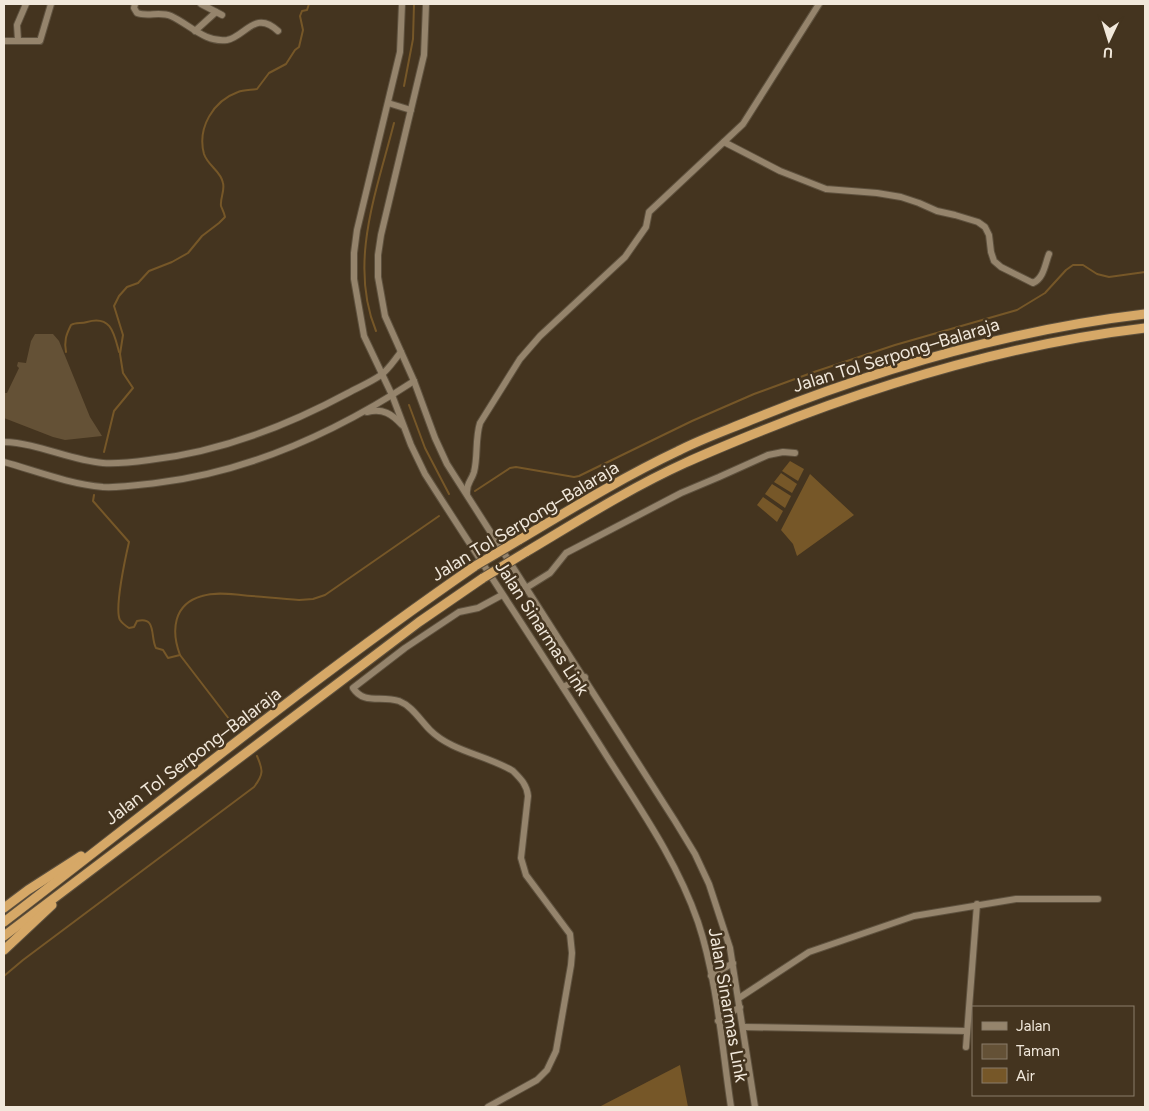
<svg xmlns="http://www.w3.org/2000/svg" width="1149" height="1111" viewBox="0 0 1149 1111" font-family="Figtree,sans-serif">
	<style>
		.green { fill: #645136 }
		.water { fill: #765728 }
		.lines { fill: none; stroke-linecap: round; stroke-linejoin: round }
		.stream { stroke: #765728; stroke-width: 2 }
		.minor-casing { stroke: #5e513e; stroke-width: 8 }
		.highway-casing { stroke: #5e513e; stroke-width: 11 }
		.minor { stroke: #95846c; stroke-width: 6 }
		.highway { stroke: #d6a867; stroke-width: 9 }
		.highway-bridge-casing { stroke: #5e513e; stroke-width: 11; stroke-linecap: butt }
		.highway-bridge { stroke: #d6a867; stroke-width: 9 }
		.labels { text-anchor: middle; stroke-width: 5; stroke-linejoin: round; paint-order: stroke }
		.street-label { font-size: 18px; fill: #f1e8db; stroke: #44341f }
	</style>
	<rect width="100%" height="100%" fill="#44341f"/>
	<path class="green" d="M 35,334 L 53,334 L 59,341 L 90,417 L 102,436 L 65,440 L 53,437 L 4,418 L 4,395 L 5,393 L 7,393 L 19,368 L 17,366 L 18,362 L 26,363 L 31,341 Z"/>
	<g class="water">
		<path d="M 790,461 L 804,469 L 798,481 L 782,471 Z"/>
		<path d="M 781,473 L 797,484 L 792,493 L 774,482 Z"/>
		<path d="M 810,474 L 854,515 L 797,556 L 793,544 L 781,530 Z"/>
		<path d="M 772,484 L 791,496 L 785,508 L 765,494 Z"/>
		<path d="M 763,497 L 783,511 L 777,522 L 757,505 Z"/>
		<path d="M 680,1065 L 688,1107 L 599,1107 Z"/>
	</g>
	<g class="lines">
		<g class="stream">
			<path d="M 404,86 L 413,39 L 414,4"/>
			<path d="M 376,331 C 348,263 377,190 394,123"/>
			<path d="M 66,352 C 64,341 66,335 71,325 C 76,322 81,324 87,322 C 111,315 114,333 119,352"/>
			<path d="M 409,405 L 425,448 L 449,494"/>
			<path d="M 104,452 L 114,411 L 133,388 L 123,373 L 120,354 L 123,335 L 114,306 L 119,296 L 127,287 L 138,283 L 149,271 L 172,262 L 188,253 L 202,236 L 219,223 L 225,217 C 224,212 222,209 221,206 C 220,198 225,191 223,183 C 221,171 208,166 204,154 C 197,128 213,101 238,92 C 243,90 251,90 257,89 L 269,73 L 286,64 L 295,50 L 299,47 L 303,30 L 300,16 L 302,11 L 307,10 L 309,4"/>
			<path d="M 475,491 L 510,468 L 516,467 L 574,477 L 579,476 L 692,421 L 754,394 L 814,372 L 895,345 L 1017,310 L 1045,293 L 1066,270 L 1073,265 L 1083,265 L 1097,274 L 1109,277 L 1145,272"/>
			<path d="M 94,495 L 93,501 L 129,542 C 126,555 114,609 120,620 C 122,623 126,626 129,628 L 134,627 L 137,621 C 157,616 150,637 156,648 L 163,650 L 168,658 L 180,655"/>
			<path d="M 236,728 L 180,655 C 171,631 173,604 202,596 C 215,592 229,594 241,595 C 261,597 280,598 299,600 L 313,599 L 325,595 L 439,516"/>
			<path d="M 4,976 L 23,960 L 254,787 C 264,774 263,770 257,756"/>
		</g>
		<defs>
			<g id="minor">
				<path d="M 135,4 L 134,8 L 137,13 C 148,17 160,11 171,16 C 189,24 205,43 227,40 C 245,37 255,9 278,31"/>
				<path d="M 201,4 L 222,15"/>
				<path d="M 402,4 L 400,52 L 357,230 L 354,253 L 354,279 L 364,336 L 392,395 L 411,445 L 425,474 C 483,565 543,655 601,747 C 636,803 676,858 698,922 C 717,979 722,1047 731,1107"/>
				<path d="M 426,4 L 424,55 L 381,235 L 378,255 L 378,277 L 385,316 L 414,381 L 435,438 L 447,464 L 675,821 L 695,854 L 709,884 L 730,948 L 755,1107"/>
				<path d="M 195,31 L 216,12"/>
				<path d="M 18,40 L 17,25 L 26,4"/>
				<path d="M 4,41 L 40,41 L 51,4"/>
				<path d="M 388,103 L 411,110"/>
				<path d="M 724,142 L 780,171 L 826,189 L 877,193 L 901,197 L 919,203 L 937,211 L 955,215 L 978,222 L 985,227 L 989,235 L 991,252 L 994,261 L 1001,267 L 1033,283 C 1044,278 1045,264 1049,254"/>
				<path d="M 367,412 C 383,408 392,414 402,425"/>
				<path d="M 4,442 C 38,443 69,460 103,463 C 118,464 134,462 149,460 C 220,452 285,427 348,393 C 359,387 371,382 381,375 C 389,369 395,359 401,352"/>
				<path d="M 4,462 C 36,471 69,484 103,487 C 120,488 139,485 156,483 C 250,472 336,432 414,381"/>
				<path d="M 467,494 C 466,483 471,482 474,472 C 478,457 475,439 480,423 L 520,359 L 540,336 L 625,257 L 646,227 L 649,212 L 743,124 L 819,4"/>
				<path d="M 526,588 L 550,573 L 566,553 L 681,493 L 719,477 L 768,455 L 783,452 L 795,453"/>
				<path d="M 563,687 L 585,677"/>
				<path d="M 711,976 L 733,963"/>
				<path d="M 739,998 L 809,952 L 914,916 L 1016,899 L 1098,899"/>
				<path d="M 718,1021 L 740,1007"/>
				<path d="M 743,1027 L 967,1031"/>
				<path d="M 966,1047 L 977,904"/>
				<path d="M 488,1107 L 537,1080 L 547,1070 L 556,1051 L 571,965 L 572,953 L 570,934 L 526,875 L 521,858 L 528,796 C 527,785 521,779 513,771 C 487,755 452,752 430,730 C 420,720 412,706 399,701 C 381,695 364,705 353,688 L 405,648 L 459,612 L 478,608 L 502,595"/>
			</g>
			<g id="highway">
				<path d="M 519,540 C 571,509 623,477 678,451 C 701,439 727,430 751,420 C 877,369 1010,330 1145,314"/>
				<path d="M 526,552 C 578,521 630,488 685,463 C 707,453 729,444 751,435 C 877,384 1010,344 1145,328"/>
				<path d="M 4,908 L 28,890 L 81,856"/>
				<path d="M 4,922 C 160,802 313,678 475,566"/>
				<path d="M 4,936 L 419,622 L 483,578"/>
				<path d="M 4,950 L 52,905"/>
			</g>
		</defs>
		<use href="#minor" class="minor-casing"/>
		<use href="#highway" class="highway-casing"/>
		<use href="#minor" class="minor"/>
		<use href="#highway" class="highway"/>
		<defs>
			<g id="highway-bridge">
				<path d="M 475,566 L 519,540"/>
				<path d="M 483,578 L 526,552"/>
			</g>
		</defs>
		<use href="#highway-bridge" class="highway-bridge-casing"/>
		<use href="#highway-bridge" class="highway-bridge"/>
	</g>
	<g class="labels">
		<g class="street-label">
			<text transform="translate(896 355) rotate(-17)" y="6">Jalan Tol Serpong–Balaraja</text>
			<text transform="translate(525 521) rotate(-31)" y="6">Jalan Tol Serpong–Balaraja</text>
			<text transform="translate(542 628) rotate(57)" y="6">Jalan Sinarmas Link</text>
			<text transform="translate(193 756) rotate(-37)" y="6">Jalan Tol Serpong–Balaraja</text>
			<text transform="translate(728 1005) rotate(80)" y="6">Jalan Sinarmas Link</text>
		</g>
	</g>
	<rect width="1149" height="1111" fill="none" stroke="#f1e8db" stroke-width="10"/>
	<rect x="972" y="1006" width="162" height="90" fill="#44341f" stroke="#897c6a"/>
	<rect x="982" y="1022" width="25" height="8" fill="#95846c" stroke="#897c6a"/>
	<text x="1016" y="1031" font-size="15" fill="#f1e8db">Jalan</text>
	<rect x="982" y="1044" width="25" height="15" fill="#645136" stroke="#897c6a"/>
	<text x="1016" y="1056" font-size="15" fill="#f1e8db">Taman</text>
	<rect x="982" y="1068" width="25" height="15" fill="#765728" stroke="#897c6a"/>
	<text x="1016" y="1081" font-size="15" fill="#f1e8db">Air</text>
	<g transform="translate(1109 40) rotate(184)" stroke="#44341f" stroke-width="4" paint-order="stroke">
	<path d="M0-4L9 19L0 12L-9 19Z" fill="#f1e8db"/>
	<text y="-8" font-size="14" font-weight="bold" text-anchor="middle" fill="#f1e8db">U</text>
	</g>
</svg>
